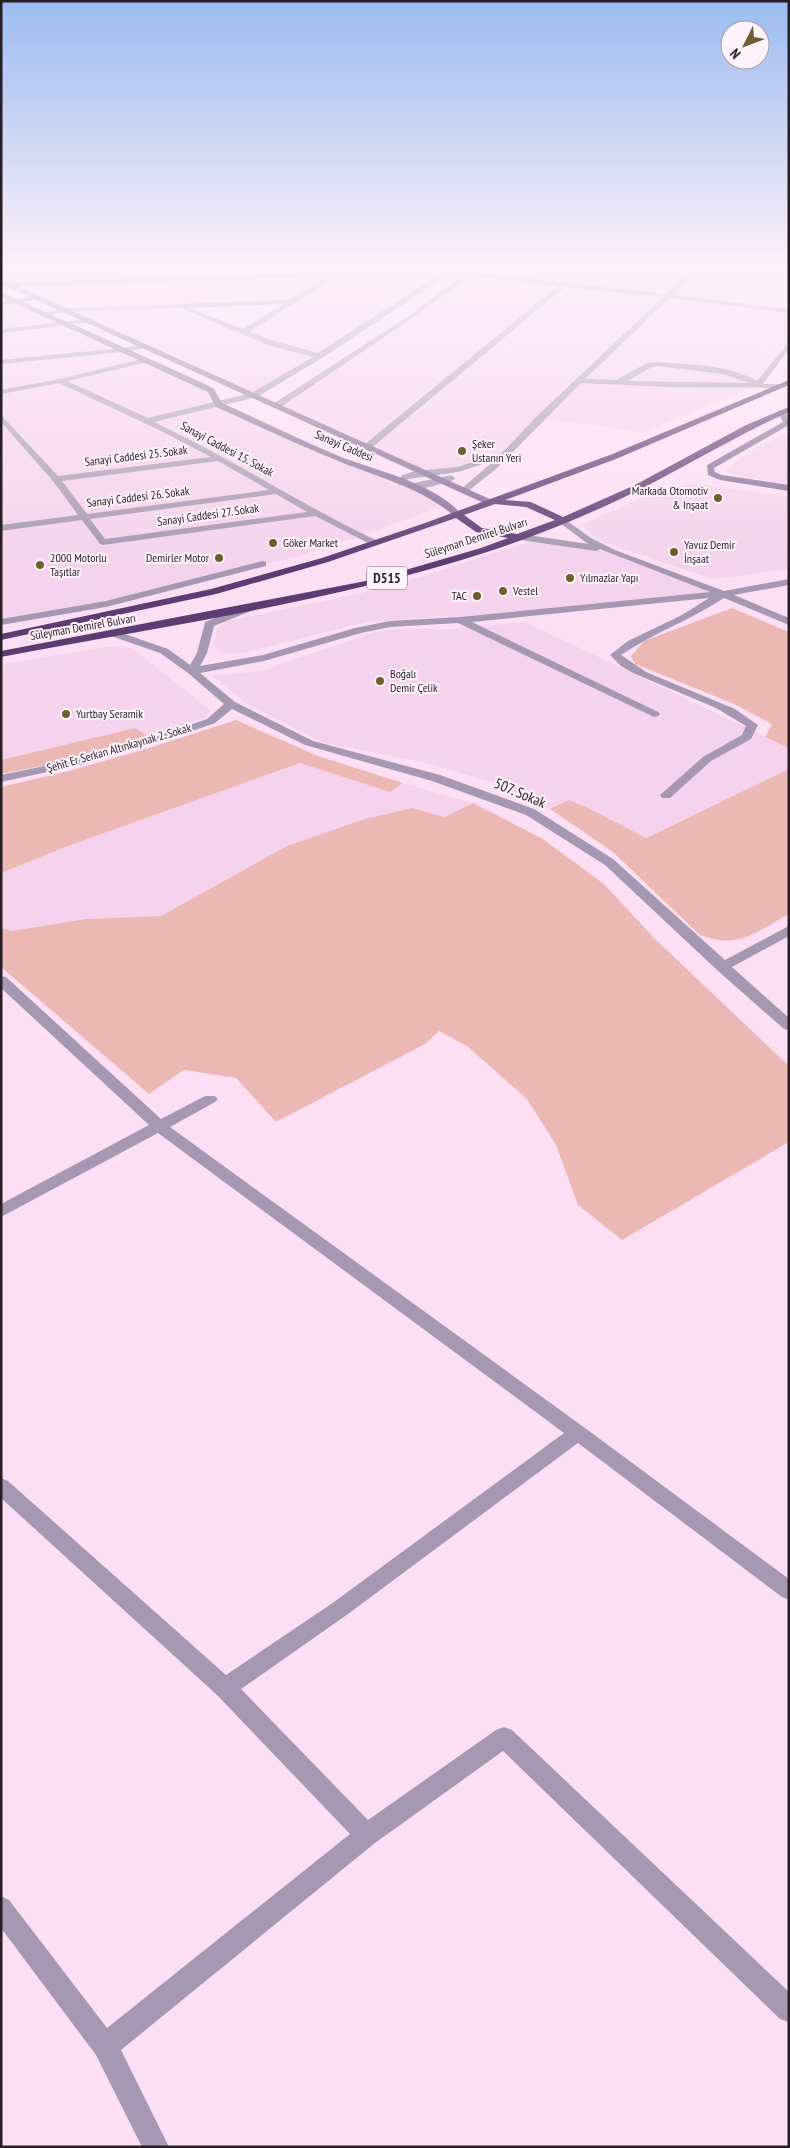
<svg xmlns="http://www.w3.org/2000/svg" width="790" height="2148" viewBox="0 0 790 2148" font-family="'PT Sans Narrow',sans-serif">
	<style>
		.built { fill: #f5d2ed; fill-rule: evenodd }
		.green { fill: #ecb8b4 }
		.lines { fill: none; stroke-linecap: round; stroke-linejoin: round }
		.street { fill: #a698b2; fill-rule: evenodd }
		.secondary { fill: #867197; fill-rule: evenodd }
		.highway { fill: #5b3d71; fill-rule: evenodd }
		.poi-dot { fill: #6b612d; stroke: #fef2fb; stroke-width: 2 }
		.labels { text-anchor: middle; stroke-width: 4; stroke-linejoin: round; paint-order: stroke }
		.far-poi-label { font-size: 12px; fill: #281e26; stroke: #fef2fb; text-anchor: start }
		.far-street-label { font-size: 12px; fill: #281e26; stroke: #fef2fb }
		.shield { fill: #fef2fb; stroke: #685e66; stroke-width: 1 }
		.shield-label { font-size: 14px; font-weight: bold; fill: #281e26 }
		.street-label { font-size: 15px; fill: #281e26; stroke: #fef2fb }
	</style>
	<rect width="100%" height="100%" fill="#fcdff5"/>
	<g class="built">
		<path d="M 1,264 L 600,264 L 694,274 L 708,264 L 789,264 L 789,275 L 785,281 L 736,277 L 718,302 L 789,311 L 789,347 L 758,385 L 642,433 L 608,427 L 539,419 L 503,454 L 473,464 L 426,473 L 276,406 L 347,360 L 468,275 L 447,272 L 254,395 L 1,281 ZM 289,302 L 243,332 L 180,306 Z"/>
		<path d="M 1,294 L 211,391 L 219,405 L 354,465 L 402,483 L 446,505 L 361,536 L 281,561 L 263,564 L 106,604 L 1,622 Z"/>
		<path d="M 789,432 L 789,484 L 733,475 L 726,470 L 750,451 Z"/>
		<path d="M 691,483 L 789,497 L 789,569 L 714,579 L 600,541 L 581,525 L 646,496 L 660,495 Z"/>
		<path d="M 537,539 L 571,543 L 612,552 L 723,594 L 461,620 L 445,616 L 366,622 L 243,653 L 229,654 L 221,652 L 214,645 L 217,629 L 228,621 L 366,592 L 424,576 Z"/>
		<path d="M 525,622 L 789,748 L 789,769 L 645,838 L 586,807 L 570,800 L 550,809 L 496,783 L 423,762 L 320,742 L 246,703 L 212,676 L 261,671 L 375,632 L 395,629 L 451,629 Z"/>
		<path d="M 107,647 L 132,648 L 211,711 L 204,718 L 147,736 L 135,728 L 1,760 L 1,665 Z"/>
		<path d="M 300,763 L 390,792 L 403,783 L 473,803 L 445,817 L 412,808 L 287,846 L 161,916 L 86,919 L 11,931 L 1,928 L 1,873 L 68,846 Z"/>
	</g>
	<g class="green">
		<path d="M 732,608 L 789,632 L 789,748 L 765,737 L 772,724 L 734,704 L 635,664 L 631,656 L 644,641 Z"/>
		<path d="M 236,720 L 318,756 L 403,783 L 390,792 L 300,763 L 68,846 L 1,873 L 1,787 L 69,771 L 149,748 Z"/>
		<path d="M 135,728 L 147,736 L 51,764 L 1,774 L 1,760 Z"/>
		<path d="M 789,769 L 789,914 C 756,932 739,950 700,935 L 613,852 L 550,809 L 569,800 L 586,807 L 646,838 Z"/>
		<path d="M 473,803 L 543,839 L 604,884 L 654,938 L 789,1066 L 789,1142 L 622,1240 L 578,1205 L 556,1145 L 527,1099 L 467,1046 L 439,1031 L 425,1044 L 276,1122 L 236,1078 L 184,1070 L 149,1094 L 1,967 L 1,928 L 11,931 L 86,919 L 161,916 L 287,846 L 365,819 L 412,808 L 445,817 Z"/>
	</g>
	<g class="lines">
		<g class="street">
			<path d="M 399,264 L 667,294 C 678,283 694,264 711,264 L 687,281 L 673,295 L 789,309 L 789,313 L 670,298 L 585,379 L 616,380 L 647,363 L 657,362 C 690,365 727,364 757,381 L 789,342 L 789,349 L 763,384 L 781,384 L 785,386 L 781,388 L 668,387 L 581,383 L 496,469 L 467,492 L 460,490 L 495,460 L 458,472 L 408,479 L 405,485 L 399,485 L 398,483 L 402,475 L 416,471 L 457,467 L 502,453 L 536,417 L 663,297 L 565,287 L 370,449 L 364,449 L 364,445 L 558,286 L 470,276 L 411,319 L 279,408 L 273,408 L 273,404 L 407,317 L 463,275 L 449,274 L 322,358 L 257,397 L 154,422 C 231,458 301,505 378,541 L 378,545 L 372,545 L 315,516 L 103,545 L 100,544 L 82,520 L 1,531 L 1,525 L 78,515 L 53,481 L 1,422 L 1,415 L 58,476 L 211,457 L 159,430 L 59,383 L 1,394 L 1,390 L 60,379 L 145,358 L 148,358 L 148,362 L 67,381 L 148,418 L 251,393 L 313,357 L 268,345 L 181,308 L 66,312 L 45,316 L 43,315 L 43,313 L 66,308 L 289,300 L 328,276 L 1,287 L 1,283 L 335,272 L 400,266 ZM 405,269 L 441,273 L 318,353 L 274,341 L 249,332 L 337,276 ZM 283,304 L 243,329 L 189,308 ZM 657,366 L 723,374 L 750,383 L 627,381 L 652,367 ZM 218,461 L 269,490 L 87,514 L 62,481 ZM 276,494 L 307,512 L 105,539 L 90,519 Z"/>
			<path d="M 38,296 L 41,298 L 40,299 L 1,305 L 1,301 Z"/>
			<path d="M 89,319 L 92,321 L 91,322 L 1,333 L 1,329 Z"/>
			<path d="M 144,344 L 147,344 L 147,348 L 122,352 L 1,364 L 1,360 L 122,348 Z"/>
			<path d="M 451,475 L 455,478 L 454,480 C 441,483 416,494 405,486 C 409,483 442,478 451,475 Z"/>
			<path d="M 563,518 L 591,538 L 615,550 L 724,591 L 789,579 L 789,585 L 734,595 L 789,618 L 789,625 L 724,598 C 691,620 653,633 621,655 L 646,672 L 735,709 L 758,725 L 751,739 L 711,761 L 670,798 L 662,798 L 660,795 L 703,757 L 742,735 L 746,726 L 716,708 L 633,673 L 621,666 L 610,655 L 628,641 L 682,615 L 709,598 L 472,622 L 658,712 L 660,714 L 658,716 L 654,717 L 458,623 L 390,627 L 361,633 L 264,661 L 200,673 L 235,702 L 313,741 L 440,775 L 534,809 L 613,859 L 725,960 L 789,926 L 789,936 L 732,967 L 789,1018 L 789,1030 L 784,1029 L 717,970 L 605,865 L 526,815 L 432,781 L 305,745 L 232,709 L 215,723 L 178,736 L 84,764 L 1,782 L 1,775 L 78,759 L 170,732 L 207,719 L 224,704 L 188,673 L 160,653 L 111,636 L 111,632 L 119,632 L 168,649 L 190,665 L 197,653 L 205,622 L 243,607 L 251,607 L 251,611 L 214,626 L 207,653 L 200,666 L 263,655 L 355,628 L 390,621 L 461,617 L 710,592 L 600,549 L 596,551 L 521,540 L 516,537 L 521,534 L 588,544 L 560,523 L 560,519 Z"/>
			<path d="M 263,561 L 266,562 L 266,566 L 106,607 L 1,625 L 1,619 L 106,601 Z"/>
			<path d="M 1,976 L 6,977 L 161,1119 L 205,1096 L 215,1096 L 218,1099 L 215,1102 L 170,1127 L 585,1428 L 789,1579 L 789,1600 L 782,1597 L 578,1443 L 348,1614 L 241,1689 L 368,1820 L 496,1730 L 504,1727 L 512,1730 L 789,1992 L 789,2022 L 780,2019 L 503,1751 L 375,1843 L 121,2050 L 169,2147 L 142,2147 L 96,2055 L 1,1928 L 1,1896 L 9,1900 L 107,2028 L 350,1834 L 217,1695 L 1,1498 L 1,1478 L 8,1481 L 226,1675 L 334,1602 L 564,1433 L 158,1133 L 1,1217 L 1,1204 L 149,1125 L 1,988 Z"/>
		</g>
		<g class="secondary">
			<path d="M 1,279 L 492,500 L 493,502 L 486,504 L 1,284 Z"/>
			<path d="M 1,292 L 203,383 L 214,389 L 222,403 C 262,421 301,440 341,457 C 378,471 436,484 461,514 L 460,516 L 454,516 C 421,487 376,477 336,460 C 296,444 256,425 216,407 L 208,392 L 197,387 L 1,297 Z"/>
			<path d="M 779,410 L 786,412 L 789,425 L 714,468 L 715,472 L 722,475 L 789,485 L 789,491 L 720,480 L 708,475 L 707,465 L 783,422 L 778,412 Z"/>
		</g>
		<path class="highway" d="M 789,380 L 789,385 L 616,459 L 505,500 L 531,502 L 563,517 L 635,485 L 746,425 L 789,407 L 789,412 C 738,435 690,464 641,489 C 591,514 539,535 487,552 C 329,603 163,626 1,657 L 1,651 L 371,580 L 481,548 L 508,538 L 476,532 L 456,518 L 328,562 L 216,594 L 1,640 L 1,634 L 211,589 L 322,558 L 425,523 L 610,455 ZM 495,504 L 526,507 L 555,520 L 517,534 L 482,528 L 464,515 Z"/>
	</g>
	<linearGradient id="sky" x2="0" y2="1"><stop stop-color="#9bbcf0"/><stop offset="0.47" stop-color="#fef1fa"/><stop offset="1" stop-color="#fef1fa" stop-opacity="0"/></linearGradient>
	<rect width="790" height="565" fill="url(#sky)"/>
	<g class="poi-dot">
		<circle cx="462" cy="451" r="5"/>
		<circle cx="718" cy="498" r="5"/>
		<circle cx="273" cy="543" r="5"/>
		<circle cx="674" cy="552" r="5"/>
		<circle cx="219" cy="558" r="5"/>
		<circle cx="40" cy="565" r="5"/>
		<circle cx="570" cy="578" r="5"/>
		<circle cx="503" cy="591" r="5"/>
		<circle cx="477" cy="596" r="5"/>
		<circle cx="380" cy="681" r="5"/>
		<circle cx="66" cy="714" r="5"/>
	</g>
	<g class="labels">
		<g class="far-poi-label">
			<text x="472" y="448">Şeker<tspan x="472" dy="14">Ustanın Yeri</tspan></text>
			<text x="708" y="495" text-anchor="end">Markada Otomotiv<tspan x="708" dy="14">&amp; Inşaat</tspan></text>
			<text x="283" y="547">Göker Market</text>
			<text x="684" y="549">Yavuz Demir<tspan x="684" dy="14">İnşaat</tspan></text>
			<text x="50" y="562">2000 Motorlu<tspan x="50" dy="14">Taşıtlar</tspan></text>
			<text x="209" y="562" text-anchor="end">Demirler Motor</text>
			<text x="580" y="582">Yılmazlar Yapı</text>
			<text x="513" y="595">Vestel</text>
			<text x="467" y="600" text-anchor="end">TAC</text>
			<text x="390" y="678">Boğalı<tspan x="390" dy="14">Demir Çelik</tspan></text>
			<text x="76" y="718">Yurtbay Seramik</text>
		</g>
		<g class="far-street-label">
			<text transform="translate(344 446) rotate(23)" y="4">Sanayi Caddesi</text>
			<text transform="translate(227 449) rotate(28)" y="4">Sanayi Caddesi 15. Sokak</text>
			<text transform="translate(136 456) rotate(-7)" y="4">Sanayi Caddesi 25. Sokak</text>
			<text transform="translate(138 497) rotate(-7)" y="4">Sanayi Caddesi 26. Sokak</text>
			<text transform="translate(208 515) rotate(-8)" y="4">Sanayi Caddesi 27. Sokak</text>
			<text transform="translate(476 538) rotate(-18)" y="4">Süleyman Demirel Bulvarı</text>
			<text transform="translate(83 627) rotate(-10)" y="4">Süleyman Demirel Bulvarı</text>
			<text transform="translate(119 748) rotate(-16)" y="4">Şehit Er Serkan Altınkaynak 2. Sokak</text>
		</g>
		<rect class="shield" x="367" y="566.5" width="40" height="23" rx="4"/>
		<g class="shield-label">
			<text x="387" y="583">D515</text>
		</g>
		<g class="street-label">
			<text transform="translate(520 793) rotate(23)" y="5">507. Sokak</text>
		</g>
	</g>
	<rect width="790" height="2148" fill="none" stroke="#281e26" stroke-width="5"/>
	<g transform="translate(745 45) rotate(228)"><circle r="24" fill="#fef2fb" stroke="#a89da6"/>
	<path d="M0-4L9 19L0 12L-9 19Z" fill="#6b612d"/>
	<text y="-8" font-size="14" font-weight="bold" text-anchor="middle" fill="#281e26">N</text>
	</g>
</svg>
